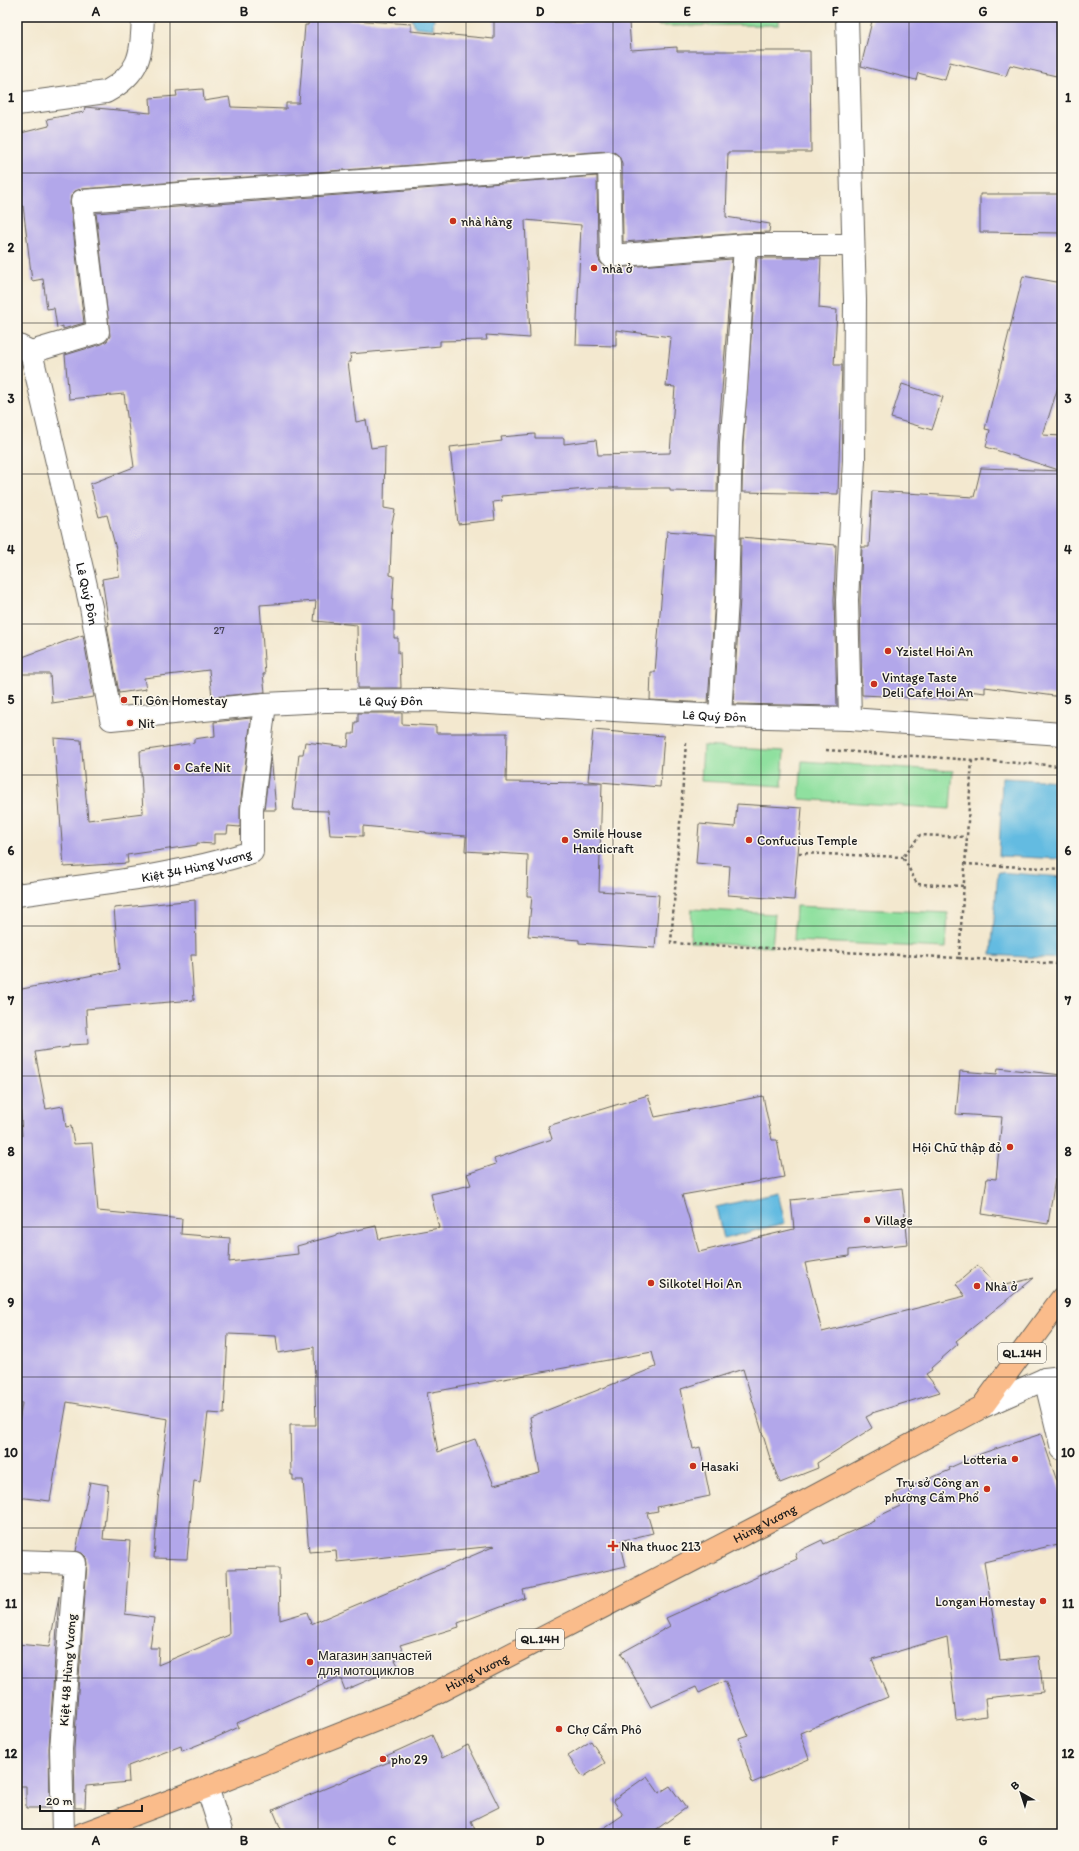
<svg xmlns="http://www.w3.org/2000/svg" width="1079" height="1851" viewBox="0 0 1079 1851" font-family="Itim,sans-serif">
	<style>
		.green { fill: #8fe09f; stroke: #567e5e }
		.water { fill: #64bbe1; stroke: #406c7e }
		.building { fill: #b2a7ea; fill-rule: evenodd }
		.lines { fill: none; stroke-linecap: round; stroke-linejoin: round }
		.minor-casing { stroke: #67635b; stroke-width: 24 }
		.major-casing { stroke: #67635b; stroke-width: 24 }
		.path { stroke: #67635b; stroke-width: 2.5; stroke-dasharray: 3 3; stroke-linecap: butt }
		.minor { stroke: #fff; stroke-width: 22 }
		.major { stroke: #fabc8b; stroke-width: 22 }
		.grid { fill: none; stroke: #1c1c1c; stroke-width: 1; stroke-opacity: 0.55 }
		.poi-dot { fill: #c8321e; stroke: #fbf7ec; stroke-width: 1.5 }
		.labels { text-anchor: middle; stroke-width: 3; stroke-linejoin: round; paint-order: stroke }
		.number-label { font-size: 11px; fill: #423f50 }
		.shield { fill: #fbf7ec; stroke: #5f5e5a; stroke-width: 1 }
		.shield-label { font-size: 12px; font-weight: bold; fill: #1c1c1c }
		.poi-label { font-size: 13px; fill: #1c1c1c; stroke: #fbf7ec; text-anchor: start }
		.street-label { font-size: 13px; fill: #1c1c1c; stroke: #fbf7ec }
		.neatline { fill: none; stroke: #1c1c1c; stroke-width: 1.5 }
		.grid-label { font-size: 13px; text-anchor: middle; font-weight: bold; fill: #1c1c1c }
	</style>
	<rect width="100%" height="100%" fill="#fbf7ec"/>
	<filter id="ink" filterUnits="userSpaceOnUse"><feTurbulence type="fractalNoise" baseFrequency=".025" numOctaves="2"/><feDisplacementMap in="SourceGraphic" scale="8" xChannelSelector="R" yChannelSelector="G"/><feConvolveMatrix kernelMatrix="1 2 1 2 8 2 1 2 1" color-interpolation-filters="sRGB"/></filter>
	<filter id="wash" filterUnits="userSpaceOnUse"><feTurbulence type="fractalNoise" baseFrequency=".012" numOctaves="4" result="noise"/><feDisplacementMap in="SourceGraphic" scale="16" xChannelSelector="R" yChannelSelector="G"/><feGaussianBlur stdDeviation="0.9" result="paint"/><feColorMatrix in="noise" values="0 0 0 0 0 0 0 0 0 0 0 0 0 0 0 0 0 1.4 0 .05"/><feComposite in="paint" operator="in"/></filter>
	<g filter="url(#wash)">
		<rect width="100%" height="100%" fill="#f3e8cf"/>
		<g class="green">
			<path d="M 658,17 L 779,17 L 779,25 L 658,26 Z"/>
			<path d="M 703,746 L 784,751 L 782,786 L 701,781 Z"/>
			<path d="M 802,761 L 953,771 L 950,809 L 799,799 Z"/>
			<path d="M 796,906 L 948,913 L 946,948 L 794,941 Z"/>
			<path d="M 692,909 L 775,914 L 772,947 L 690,942 Z"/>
		</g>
		<g class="water">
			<path d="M 411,17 L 434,17 L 433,29 L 415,27 Z"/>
			<path d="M 1002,778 L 1062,781 L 1062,859 L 999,856 Z"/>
			<path d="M 998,872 L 1062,877 L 1062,959 L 991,955 Z"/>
			<path d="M 778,1193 L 785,1223 L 723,1239 L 716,1207 Z"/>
		</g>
		<g id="blocks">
			<g class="building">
				<path d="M 309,17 L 411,24 L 411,31 L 494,39 L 494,17 L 554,17 L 554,22 L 629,22 L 631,50 L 677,47 L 677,51 L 810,51 L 811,152 L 728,152 L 726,217 L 770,224 L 769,232 L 744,233 L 623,242 L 622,163 L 619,156 L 614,152 L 608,151 L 81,189 L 75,191 L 71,196 L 70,203 L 84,323 L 63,329 L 63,326 L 57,328 L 54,308 L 47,309 L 43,279 L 32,281 L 23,206 L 17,207 L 17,134 L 49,126 L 47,119 L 84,112 L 85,107 L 151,113 L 150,98 L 177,96 L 176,91 L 203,89 L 204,101 L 229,97 L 231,107 L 286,109 L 286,103 L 299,103 L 305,25 L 308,25 Z"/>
				<path d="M 873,17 L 1062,17 L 1062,57 L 1056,76 L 1010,65 L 1006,76 L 950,62 L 945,80 L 918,73 L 916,80 L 861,66 Z"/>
				<path d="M 597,176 L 598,256 L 600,262 L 605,267 L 612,268 L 732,259 L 718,443 L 717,492 L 670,491 L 670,488 L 600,488 L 501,496 L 502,501 L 493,502 L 495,520 L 458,524 L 450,447 L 502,441 L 501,437 L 535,434 L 535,438 L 564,438 L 564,444 L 596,440 L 598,455 L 670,453 L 675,387 L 666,386 L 671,337 L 616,330 L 616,346 L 576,345 L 581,225 L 525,220 L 530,338 L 486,335 L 487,340 L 440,341 L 440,346 L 350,354 L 351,362 L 348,362 L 356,422 L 366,420 L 371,448 L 385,446 L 384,508 L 395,510 L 392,523 L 390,575 L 394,576 L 392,611 L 394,611 L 394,638 L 398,638 L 398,653 L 400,652 L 401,688 L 358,688 L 357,625 L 314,621 L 316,601 L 260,605 L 265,674 L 263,674 L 265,692 L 212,697 L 209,670 L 144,678 L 146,689 L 119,693 L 107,626 L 109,625 L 102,579 L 119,576 L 116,549 L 107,515 L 99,517 L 90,484 L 134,467 L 124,394 L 69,399 L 65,355 L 102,344 L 107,341 L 110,336 L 96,213 Z"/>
				<path d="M 980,194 L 1062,194 L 1062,233 L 980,232 Z"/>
				<path d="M 757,258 L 821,258 L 819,308 L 837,310 L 834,365 L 842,365 L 838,494 L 742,492 L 743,444 Z"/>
				<path d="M 1023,276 L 1062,283 L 1062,374 L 1043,435 L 1062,436 L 1062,697 L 985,687 L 985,693 L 968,691 L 967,700 L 862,695 L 860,600 L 862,547 L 869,547 L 872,491 L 974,497 L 981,468 L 1062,471 L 986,447 L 990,430 L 985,429 Z"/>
				<path d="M 902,384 L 943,397 L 932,430 L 891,418 Z"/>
				<path d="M 667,531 L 716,535 L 715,598 L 708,703 L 650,700 L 651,672 L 655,672 Z"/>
				<path d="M 741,537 L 836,545 L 834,600 L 837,706 L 733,704 L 740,599 Z"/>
				<path d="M 83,635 L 94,697 L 52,703 L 50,674 L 17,674 L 17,659 Z"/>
				<path d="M 358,713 L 402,713 L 402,724 L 436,726 L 436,733 L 507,733 L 506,782 L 602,783 L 599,891 L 659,895 L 655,948 L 579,943 L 579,940 L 528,936 L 532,896 L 527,896 L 528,855 L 465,851 L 466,836 L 426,833 L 426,832 L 363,826 L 363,836 L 330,835 L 328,811 L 293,810 L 299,754 L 303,754 L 305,742 L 348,747 L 349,734 L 354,734 L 355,722 L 358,722 Z"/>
				<path d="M 251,718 L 240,807 L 240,827 L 228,826 L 227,834 L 214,834 L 214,844 L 197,843 L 197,845 L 127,855 L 128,863 L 64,867 L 54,738 L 81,740 L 88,820 L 143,813 L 140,751 L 194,743 L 194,739 L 215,736 L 214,722 Z"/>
				<path d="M 593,730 L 664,736 L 660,787 L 588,781 Z"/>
				<path d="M 271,754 L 276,810 L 264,810 Z"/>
				<path d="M 737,804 L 802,808 L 794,900 L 728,895 L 730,866 L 696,863 L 699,824 L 735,827 Z"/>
				<path d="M 195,900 L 196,955 L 191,955 L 194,1000 L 86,1009 L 88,1044 L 69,1045 L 69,1047 L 35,1052 L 46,1109 L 63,1106 L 66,1127 L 71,1126 L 74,1144 L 92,1143 L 98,1211 L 182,1219 L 181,1234 L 230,1238 L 229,1262 L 298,1254 L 297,1246 L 344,1233 L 376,1226 L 379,1239 L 439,1228 L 431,1194 L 471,1185 L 467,1174 L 496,1164 L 494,1159 L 552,1139 L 548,1126 L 648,1095 L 655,1117 L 763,1096 L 772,1140 L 777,1140 L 784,1177 L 682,1195 L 699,1252 L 794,1229 L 791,1200 L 902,1188 L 908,1244 L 849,1250 L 849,1256 L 805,1263 L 822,1332 L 965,1296 L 956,1284 L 978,1265 L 997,1287 L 1034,1278 L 956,1341 L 958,1344 L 931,1368 L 932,1370 L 926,1374 L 940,1392 L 872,1413 L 872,1414 L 866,1417 L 872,1428 L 817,1463 L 818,1468 L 780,1483 L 769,1455 L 743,1369 L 681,1389 L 693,1449 L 700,1447 L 710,1496 L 657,1507 L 658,1511 L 647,1513 L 653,1533 L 620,1541 L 626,1566 L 523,1590 L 525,1598 L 458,1623 L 459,1627 L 400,1645 L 405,1656 L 395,1660 L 399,1667 L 345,1690 L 340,1677 L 237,1723 L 239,1727 L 215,1738 L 182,1751 L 181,1746 L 128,1766 L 129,1782 L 86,1786 L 85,1808 L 75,1808 L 74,1749 L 87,1564 L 86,1557 L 82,1553 L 76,1551 L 90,1482 L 108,1485 L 103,1539 L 130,1541 L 125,1614 L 154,1618 L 150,1648 L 159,1648 L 158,1665 L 229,1635 L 227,1569 L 279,1568 L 280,1620 L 307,1612 L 311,1624 L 495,1546 L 337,1562 L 336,1550 L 309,1552 L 303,1480 L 293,1480 L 293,1475 L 291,1475 L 290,1425 L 316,1425 L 314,1347 L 278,1353 L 276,1336 L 228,1334 L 224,1414 L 208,1413 L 200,1482 L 194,1481 L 187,1559 L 154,1558 L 158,1500 L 168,1419 L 67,1402 L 50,1501 L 17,1497 L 17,1436 L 22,1403 L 17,1402 L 17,1137 L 22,1136 L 17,1040 L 17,990 L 119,970 L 114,908 ZM 652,1352 L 656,1367 L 530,1417 L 540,1473 L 494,1485 L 475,1439 L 438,1452 L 427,1393 Z"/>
				<path d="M 998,1068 L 1062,1075 L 1062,1179 L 1055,1179 L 1048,1224 L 982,1214 L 987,1178 L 996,1179 L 1002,1117 L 956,1114 L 960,1071 L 997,1074 Z"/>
				<path d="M 1041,1434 L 1062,1496 L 1062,1543 L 984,1562 L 1000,1660 L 1039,1656 L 1043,1692 L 985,1698 L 987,1716 L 956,1720 L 947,1637 L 872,1659 L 888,1697 L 800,1733 L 809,1759 L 752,1783 L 739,1738 L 748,1735 L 725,1681 L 699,1693 L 696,1687 L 651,1707 L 621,1653 L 670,1626 L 666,1618 L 797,1559 L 795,1553 L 822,1540 L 824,1544 L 874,1521 L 873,1519 L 900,1506 L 895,1493 L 950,1470 L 949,1468 L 983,1453 Z"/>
				<path d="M 59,1596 L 49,1748 L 50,1808 L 26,1808 L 26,1786 L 17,1786 L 17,1644 L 49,1647 Z"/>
				<path d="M 432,1735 L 442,1758 L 468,1745 L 499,1807 L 471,1821 L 477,1834 L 283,1834 L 273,1810 L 389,1762 L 386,1756 Z"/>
				<path d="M 591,1741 L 605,1763 L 583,1777 L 568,1756 Z"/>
				<path d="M 647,1776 L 659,1793 L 670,1786 L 686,1808 L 650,1834 L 595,1834 L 623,1815 L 613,1800 Z"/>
			</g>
		</g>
	</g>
	<g filter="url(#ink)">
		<use href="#blocks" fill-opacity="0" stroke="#67635b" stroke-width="1"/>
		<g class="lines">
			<defs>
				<g id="minor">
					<path d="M 847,17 L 855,300 L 854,460 L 847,600 L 850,719"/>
					<path d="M 17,104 L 106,92 C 142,72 141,54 143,17"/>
					<path id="s1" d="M 17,345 L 31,352 L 91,607 L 111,719 L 265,704 L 325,701 L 436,700 L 720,716 L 850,719 L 1062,734"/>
					<path d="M 31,352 L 98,332 L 82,201 L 609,163 L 611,256 L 745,245 L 853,245"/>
					<path d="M 720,716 L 727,599 L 731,443 L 736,388 L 745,245"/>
					<path id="s2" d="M 17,895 C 96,884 175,876 252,852 L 252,809 L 265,704"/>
					<path d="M 1045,1379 L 1062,1449"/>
					<path d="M 982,1407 L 1045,1379 L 1062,1377"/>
					<path d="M 17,1561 L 75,1563 L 61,1749 L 63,1834"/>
					<path d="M 207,1787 L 222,1834"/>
				</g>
				<g id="major">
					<path id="s3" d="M 82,1834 L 207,1787 L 409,1707 L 761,1525 L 982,1407 L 1062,1298"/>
				</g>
			</defs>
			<use href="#minor" class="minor-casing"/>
			<use href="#major" class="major-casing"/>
			<g class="path">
				<path d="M 686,743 L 671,943 L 959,958 L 972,760"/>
				<path d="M 826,750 L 1062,766"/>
				<path d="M 799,853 L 903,857"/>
				<path d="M 964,864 L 1062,869"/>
				<path d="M 963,886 L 917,884 L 903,857 L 920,835 L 966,837"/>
				<path d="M 959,958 L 1062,964"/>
			</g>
			<use href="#minor" class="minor"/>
			<use href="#major" class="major"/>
		</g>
	</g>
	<path class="grid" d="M 170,17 L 170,1834M 318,17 L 318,1834M 466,17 L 466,1834M 613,17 L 613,1834M 761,17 L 761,1834M 909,17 L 909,1834M 17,173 L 1062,173M 17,323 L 1062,323M 17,474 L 1062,474M 17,624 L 1062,624M 17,775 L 1062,775M 17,926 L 1062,926M 17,1076 L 1062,1076M 17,1227 L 1062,1227M 17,1377 L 1062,1377M 17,1528 L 1062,1528M 17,1678 L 1062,1678"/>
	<g class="poi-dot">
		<circle cx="453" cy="221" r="4"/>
		<circle cx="594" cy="268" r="4"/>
		<circle cx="888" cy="651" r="4"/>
		<circle cx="874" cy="684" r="4"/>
		<circle cx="124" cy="700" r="4"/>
		<circle cx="130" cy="723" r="4"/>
		<circle cx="177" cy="767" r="4"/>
		<circle cx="565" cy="840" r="4"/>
		<circle cx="749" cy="840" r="4"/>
		<circle cx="1010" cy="1147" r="4"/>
		<circle cx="867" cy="1220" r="4"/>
		<circle cx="651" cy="1283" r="4"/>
		<circle cx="977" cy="1286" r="4"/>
		<circle cx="1015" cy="1459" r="4"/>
		<circle cx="693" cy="1466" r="4"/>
		<circle cx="987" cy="1489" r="4"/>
		<path d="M611 1540h4v4h4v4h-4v4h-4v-4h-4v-4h4z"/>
		<circle cx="1043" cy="1601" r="4"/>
		<circle cx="310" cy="1662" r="4"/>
		<circle cx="559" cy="1729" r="4"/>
		<circle cx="383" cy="1759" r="4"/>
	</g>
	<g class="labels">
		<g class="number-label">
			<text x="219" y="634">27</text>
		</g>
		<g class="shield">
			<rect x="998" y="1343" width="48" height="20" rx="3"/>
			<rect x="516" y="1629" width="48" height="20" rx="3"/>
		</g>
		<g class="shield-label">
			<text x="1022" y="1357">QL.14H</text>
			<text x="540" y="1643">QL.14H</text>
		</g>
		<g class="poi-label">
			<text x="461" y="226">nhà hàng</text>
			<text x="602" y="273">nhà ở</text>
			<text x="896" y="656">Yzistel Hoi An</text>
			<text x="882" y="682">Vintage Taste<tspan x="882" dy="15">Deli Cafe Hoi An</tspan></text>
			<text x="132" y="705">Ti Gôn Homestay</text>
			<text x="138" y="728">Nit</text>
			<text x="185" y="772">Cafe Nit</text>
			<text x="573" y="838">Smile House<tspan x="573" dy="15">Handicraft</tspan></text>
			<text x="757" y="845">Confucius Temple</text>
			<text x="1002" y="1152" text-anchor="end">Hội Chữ thập đỏ</text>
			<text x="875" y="1225">Village</text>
			<text x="659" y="1288">Silkotel Hoi An</text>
			<text x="985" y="1291">Nhà ở</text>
			<text x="1007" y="1464" text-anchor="end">Lotteria</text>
			<text x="701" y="1471">Hasaki</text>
			<text x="979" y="1487" text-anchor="end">Trụ sở Công an<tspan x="979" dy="15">phường Cẩm Phổ</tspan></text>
			<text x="621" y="1551">Nha thuoc 213</text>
			<text x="1035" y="1606" text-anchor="end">Longan Homestay</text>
			<text x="318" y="1660">Магазин запчастей<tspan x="318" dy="15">для мотоциклов</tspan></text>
			<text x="567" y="1734">Chợ Cẩm Phô</text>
			<text x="391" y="1764">pho 29</text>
		</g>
		<g class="street-label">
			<text dy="5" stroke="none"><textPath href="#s1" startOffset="264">Lê Quý Đôn</textPath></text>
			<text dy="5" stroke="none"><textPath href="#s1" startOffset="672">Lê Quý Đôn</textPath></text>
			<text dy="5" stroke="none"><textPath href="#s1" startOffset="996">Lê Quý Đôn</textPath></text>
			<text dy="5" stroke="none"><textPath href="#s2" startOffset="182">Kiệt 34 Hùng Vương</textPath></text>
			<text dy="5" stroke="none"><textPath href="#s3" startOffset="751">Hùng Vương</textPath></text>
			<text transform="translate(67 1670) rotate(-86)" y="5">Kiệt 48 Hùng Vương</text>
			<text dy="5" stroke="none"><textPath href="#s3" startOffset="427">Hùng Vương</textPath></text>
		</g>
	</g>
	<rect width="1079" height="1851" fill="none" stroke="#fbf7ec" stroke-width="44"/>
	<g transform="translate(1021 1793) rotate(321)" stroke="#fbf7ec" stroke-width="3" paint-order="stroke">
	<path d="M0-3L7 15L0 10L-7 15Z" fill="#1c1c1c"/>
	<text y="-6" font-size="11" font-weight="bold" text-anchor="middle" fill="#1c1c1c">B</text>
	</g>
	<path d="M40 1805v6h102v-6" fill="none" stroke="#1c1c1c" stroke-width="2"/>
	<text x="46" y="1805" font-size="12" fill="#1c1c1c" stroke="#fbf7ec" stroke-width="3" paint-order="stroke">20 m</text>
	<rect x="22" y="22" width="1035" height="1807" class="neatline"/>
	<g class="grid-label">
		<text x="96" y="16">A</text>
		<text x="244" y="16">B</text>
		<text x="392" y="16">C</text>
		<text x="540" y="16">D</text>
		<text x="687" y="16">E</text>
		<text x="835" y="16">F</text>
		<text x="983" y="16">G</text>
		<text x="11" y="102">1</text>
		<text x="1068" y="102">1</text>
		<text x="11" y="252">2</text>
		<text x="1068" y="252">2</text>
		<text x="11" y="403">3</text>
		<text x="1068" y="403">3</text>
		<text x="11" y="554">4</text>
		<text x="1068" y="554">4</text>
		<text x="11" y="704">5</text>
		<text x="1068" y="704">5</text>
		<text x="11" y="855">6</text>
		<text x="1068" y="855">6</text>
		<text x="11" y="1005">7</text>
		<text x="1068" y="1005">7</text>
		<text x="11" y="1156">8</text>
		<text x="1068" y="1156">8</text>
		<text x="11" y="1307">9</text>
		<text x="1068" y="1307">9</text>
		<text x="11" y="1457">10</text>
		<text x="1068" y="1457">10</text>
		<text x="11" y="1608">11</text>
		<text x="1068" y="1608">11</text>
		<text x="11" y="1758">12</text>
		<text x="1068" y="1758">12</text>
		<text x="96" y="1845">A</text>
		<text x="244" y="1845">B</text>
		<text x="392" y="1845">C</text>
		<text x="540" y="1845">D</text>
		<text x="687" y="1845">E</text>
		<text x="835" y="1845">F</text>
		<text x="983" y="1845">G</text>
	</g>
</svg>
